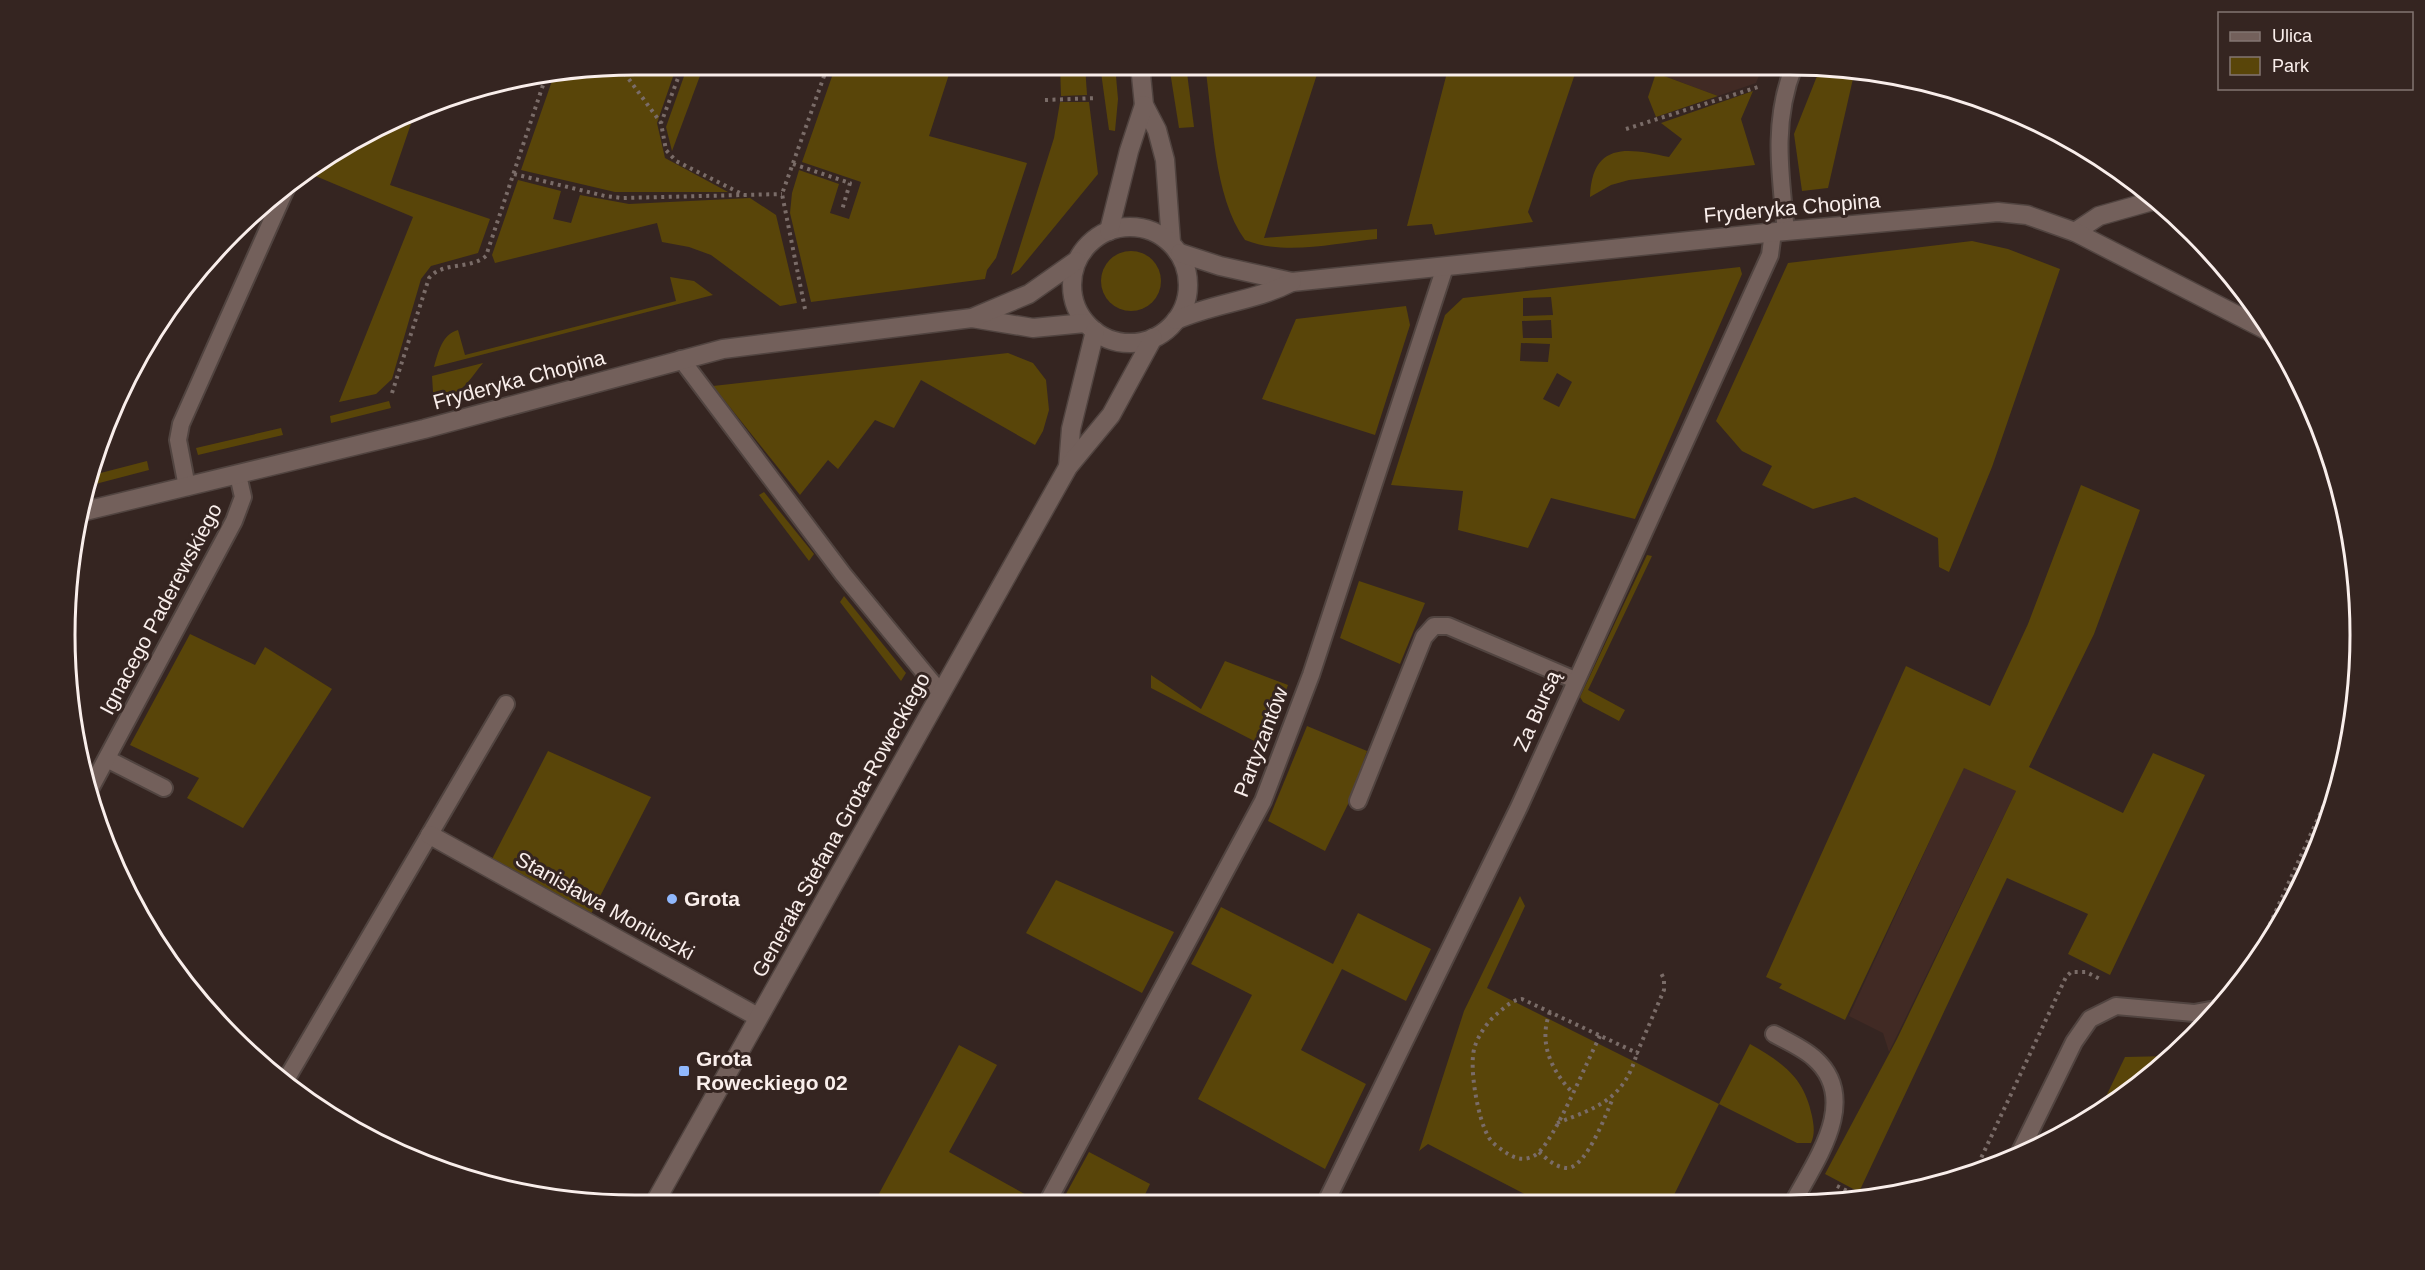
<svg xmlns="http://www.w3.org/2000/svg" width="2425" height="1270" viewBox="0 0 2425 1270" font-family="Helvetica,sans-serif">
	<style>
		.built { fill: #412a24 }
		.green { fill: #594509; fill-rule: evenodd }
		.lines { fill: none; stroke-linecap: round; stroke-linejoin: round }
		.lane-casing { stroke: #514440; stroke-width: 20 }
		.street-casing { stroke: #514440; stroke-width: 21 }
		.path { stroke: #7a6c68; stroke-width: 4; stroke-dasharray: 3 4.5; stroke-linecap: butt }
		.lane { stroke: #73605b; stroke-width: 16 }
		.street { stroke: #73605b; stroke-width: 18 }
		.poi-dot { fill: #90b8fd; stroke: #352521; stroke-width: 2 }
		.labels { text-anchor: middle; stroke-width: 6; stroke-linejoin: round; paint-order: stroke }
		.street-label { font-size: 21px; fill: #f9eeeb; stroke: #352521 }
		.poi-label { font-size: 21px; font-weight: bold; fill: #f9eeeb; stroke: #352521; text-anchor: start }
		.rim { fill: none; stroke: #f9eeeb; stroke-width: 3 }
	</style>
	<rect width="100%" height="100%" fill="#352521"/>
	<g class="built">
		<path d="M 1652,66 L 1763,66 L 1756,83 L 1718,96 L 1656,73 Z"/>
		<path d="M 1964,767 L 2016,791 L 1889,1052 L 1883,1033 L 1849,1016 Z"/>
	</g>
	<g class="green">
		<path d="M 635,65 L 677,65 L 657,123 L 665,158 L 728,192 L 615,192 L 521,170 L 553,78 Z"/>
		<path d="M 688,65 L 704,65 L 672,151 L 666,127 Z"/>
		<path d="M 836,65 L 952,65 L 929,136 L 1027,163 L 996,258 L 987,270 L 985,279 L 811,302 L 790,213 L 792,193 L 799,170 L 839,184 L 830,213 L 849,219 L 861,182 L 802,162 Z"/>
		<path d="M 1060,65 L 1085,65 L 1087,95 L 1061,96 Z"/>
		<path d="M 1100,65 L 1115,65 L 1118,99 L 1115,131 L 1109,130 Z"/>
		<path d="M 1169,65 L 1186,65 L 1194,127 L 1179,128 Z"/>
		<path d="M 1205,65 L 1320,65 L 1264,238 L 1377,229 L 1377,239 C 1335,243 1285,256 1245,240 C 1213,196 1213,118 1205,65 Z"/>
		<path d="M 1449,65 L 1578,65 L 1528,212 L 1533,222 L 1435,235 L 1432,224 L 1407,226 Z"/>
		<path d="M 1821,66 L 1855,70 L 1828,188 L 1802,191 L 1794,134 Z"/>
		<path d="M 1656,73 L 1718,96 L 1656,117 L 1648,97 Z"/>
		<path d="M 1753,91 L 1741,119 L 1755,165 L 1629,180 L 1611,185 L 1590,197 C 1592,141 1628,148 1669,157 L 1682,139 L 1661,123 Z"/>
		<path d="M 1060,102 L 1089,102 L 1098,174 L 1019,270 L 1011,275 L 1054,138 Z"/>
		<path d="M 414,115 L 390,185 L 490,219 L 478,253 L 431,266 L 421,279 L 392,379 L 376,394 L 339,402 L 413,217 L 306,172 Z"/>
		<path d="M 518,180 L 561,191 L 553,219 L 571,223 L 580,195 L 629,204 L 750,198 L 776,215 L 797,303 L 780,306 L 711,255 L 689,247 L 662,242 L 657,223 L 495,263 L 492,255 Z"/>
		<path d="M 1972,241 L 2008,249 L 2060,269 L 1992,467 L 1949,572 L 1939,567 L 1938,538 L 1855,497 L 1813,509 L 1762,485 L 1772,466 L 1742,451 L 1716,421 L 1788,263 Z"/>
		<circle cx="1131" cy="281" r="30"/>
		<path d="M 1740,267 L 1742,274 L 1635,519 L 1551,498 L 1528,548 L 1458,530 L 1463,491 L 1391,485 L 1445,315 L 1463,298 ZM 1551,297 L 1553,315 L 1523,316 L 1523,298 ZM 1551,320 L 1552,338 L 1523,338 L 1522,321 ZM 1521,343 L 1550,344 L 1548,362 L 1520,361 ZM 1557,373 L 1572,382 L 1559,407 L 1543,399 Z"/>
		<path d="M 670,277 L 694,281 L 713,295 L 434,367 C 438,353 442,334 458,330 L 465,355 L 676,301 Z"/>
		<path d="M 1406,306 L 1410,325 L 1375,435 L 1262,399 L 1296,319 Z"/>
		<path d="M 1008,353 L 1033,363 L 1046,380 L 1049,410 L 1043,431 L 1035,445 L 921,380 L 894,428 L 875,420 L 838,469 L 828,460 L 800,495 L 713,386 Z"/>
		<path d="M 483,363 C 467,382 460,401 433,392 L 432,376 Z"/>
		<path d="M 389,401 L 391,408 L 331,423 L 330,416 Z"/>
		<path d="M 281,428 L 283,435 L 198,455 L 196,448 Z"/>
		<path d="M 147,461 L 149,470 L 84,487 L 89,476 Z"/>
		<path d="M 2081,485 L 2140,510 L 2094,634 L 2029,767 L 2123,813 L 2153,753 L 2205,775 L 2110,975 L 2068,954 L 2088,914 L 2007,878 L 1859,1192 L 1825,1174 L 1897,1039 L 2016,791 L 1964,768 L 1845,1020 L 1779,988 L 1782,984 L 1766,977 L 1906,666 L 1990,706 L 2028,624 Z"/>
		<path d="M 764,492 L 814,554 L 809,561 L 759,495 Z"/>
		<path d="M 1647,555 L 1652,556 L 1588,690 L 1625,710 L 1619,721 L 1583,702 L 1580,697 Z"/>
		<path d="M 1359,581 L 1425,603 L 1400,664 L 1340,638 Z"/>
		<path d="M 844,596 L 906,673 L 901,681 L 840,602 Z"/>
		<path d="M 190,634 L 255,665 L 265,647 L 332,689 L 243,828 L 187,798 L 199,778 L 130,745 Z"/>
		<path d="M 1225,661 L 1288,685 L 1266,747 L 1151,688 L 1151,675 L 1201,709 Z"/>
		<path d="M 1307,726 L 1367,751 L 1351,798 L 1325,851 L 1268,821 Z"/>
		<path d="M 548,751 L 651,797 L 591,914 L 492,859 Z"/>
		<path d="M 1056,880 L 1174,932 L 1142,993 L 1026,933 Z"/>
		<path d="M 1520,896 L 1525,906 L 1487,988 L 1719,1104 L 1750,1044 C 1783,1063 1804,1077 1812,1116 C 1814,1126 1815,1134 1811,1143 L 1797,1143 L 1719,1104 L 1671,1201 L 1540,1202 L 1428,1144 L 1419,1151 L 1464,1011 Z"/>
		<path d="M 1221,907 L 1333,964 L 1358,913 L 1431,949 L 1406,1001 L 1342,969 L 1301,1050 L 1366,1084 L 1325,1169 L 1198,1099 L 1252,995 L 1191,964 Z"/>
		<path d="M 959,1045 L 997,1065 L 949,1152 L 1030,1197 L 1027,1203 L 874,1203 Z"/>
		<path d="M 2171,1056 L 2137,1088 L 2100,1109 L 2125,1057 Z"/>
		<path d="M 1089,1152 L 1150,1184 L 1141,1203 L 1061,1203 Z"/>
	</g>
	<g class="lines">
		<defs>
			<g id="lane">
				<path d="M 1786,231 C 1780,173 1772,121 1794,66"/>
				<path d="M 681,359 L 843,574 L 941,693"/>
				<path d="M 187,487 L 178,440 L 181,424 L 289,182"/>
				<path d="M 107,759 L 164,788"/>
				<path d="M 88,793 L 234,521 L 243,497 L 238,475"/>
				<path d="M 1358,801 L 1424,637 L 1434,626 L 1448,626 L 1575,680"/>
				<path d="M 1774,1034 C 1787,1041 1803,1048 1814,1058 C 1861,1099 1816,1160 1794,1201"/>
				<path d="M 287,1078 L 506,704"/>
				<path d="M 2018,1156 L 2074,1042 L 2090,1019 L 2116,1006 L 2194,1013 L 2221,1008"/>
				<path d="M 1326,1202 L 1519,807 L 1770,255 L 1773,232"/>
				<path d="M 1047,1203 L 1263,801 L 1311,675 L 1445,267"/>
			</g>
			<g id="street">
				<path d="M 1140,65 L 1144,105 L 1157,130 L 1165,160 L 1171,242"/>
				<circle cx="1130" cy="285" r="58"/>
				<path d="M 1109,231 L 1129,151 L 1144,105"/>
				<path d="M 2075,232 L 2099,216 L 2156,200"/>
				<path d="M 1180,253 L 1220,266 L 1292,282 L 1786,231 L 1998,212 L 2027,215 L 2075,232 L 2272,333"/>
				<path d="M 972,318 L 1033,328 L 1085,323"/>
				<path d="M 1176,320 C 1214,303 1255,301 1292,282"/>
				<path d="M 1068,467 L 1071,429 L 1095,331"/>
				<path d="M 81,512 L 424,429 L 723,349 L 972,318 L 1029,294 L 1076,261"/>
				<path d="M 430,835 L 758,1017"/>
				<path d="M 654,1204 L 1068,467 L 1111,415 L 1153,338"/>
			</g>
		</defs>
		<use href="#lane" class="lane-casing"/>
		<use href="#street" class="street-casing"/>
		<g class="path">
			<path d="M 683,65 L 661,123 L 666,150 L 676,161 L 744,195"/>
			<path d="M 620,67 L 661,123"/>
			<path d="M 1045,100 L 1097,98"/>
			<path d="M 1626,129 L 1758,87"/>
			<path d="M 793,164 L 850,183 L 842,210"/>
			<path d="M 514,174 L 605,196 L 622,198 L 782,194"/>
			<path d="M 805,309 L 782,194 L 828,65"/>
			<path d="M 392,393 L 429,278 C 443,261 470,270 486,256 L 545,79"/>
			<path d="M 2254,959 L 2345,759"/>
			<path d="M 1550,1012 C 1538,1042 1551,1070 1572,1092"/>
			<path d="M 1600,1036 C 1587,1061 1556,1137 1538,1153 C 1528,1161 1518,1160 1508,1154 C 1501,1149 1492,1144 1488,1136 C 1478,1119 1468,1065 1475,1046 C 1479,1034 1488,1021 1498,1013 C 1505,1007 1512,1000 1522,999 L 1637,1053 L 1664,990 L 1664,979 L 1661,973"/>
			<path d="M 1557,1123 C 1599,1107 1624,1099 1637,1053"/>
			<path d="M 1539,1152 C 1547,1159 1556,1168 1568,1168 C 1587,1166 1606,1114 1613,1098"/>
			<path d="M 1975,1171 L 2066,977 L 2071,972 L 2086,972 L 2102,980"/>
			<path d="M 1837,1186 L 1866,1200"/>
		</g>
		<use href="#lane" class="lane"/>
		<use href="#street" class="street"/>
	</g>
	<g class="poi-dot">
		<circle cx="672" cy="899" r="6"/>
		<rect x="678" y="1065" width="12" height="12" rx="3"/>
	</g>
	<g class="labels">
		<g class="street-label">
			<text transform="translate(1792 208) rotate(-5)" y="7">Fryderyka Chopina</text>
			<text transform="translate(519 380) rotate(-15)" y="7">Fryderyka Chopina</text>
			<text transform="translate(161 609) rotate(-62)" y="7">Ignacego Paderewskiego</text>
			<text transform="translate(1537 711) rotate(-66)" y="7">Za Bursą</text>
			<text transform="translate(1261 742) rotate(-69)" y="7">Partyzantów</text>
			<text transform="translate(841 825) rotate(-61)" y="7">Generała Stefana Grota-Roweckiego</text>
			<text transform="translate(605 906) rotate(29)" y="7">Stanisława Moniuszki</text>
		</g>
		<g class="poi-label">
			<text x="684" y="906">Grota</text>
			<text x="696" y="1066">Grota<tspan x="696" dy="24">Roweckiego 02</tspan></text>
		</g>
	</g>
	<path d="M0 0H2425V1270H0ZM635 75H1790A560 560 0 0 1 2350 635V635A560 560 0 0 1 1790 1195H635A560 560 0 0 1 75 635V635A560 560 0 0 1 635 75Z" fill="#352521" fill-rule="evenodd"/>
	<path class="rim" d="M635 75H1790A560 560 0 0 1 2350 635V635A560 560 0 0 1 1790 1195H635A560 560 0 0 1 75 635V635A560 560 0 0 1 635 75Z"/>
	<rect x="2218" y="12" width="195" height="78" fill="#352521" stroke="#837572" stroke-width="1.5"/>
	<rect x="2230" y="32" width="30" height="9" fill="#73605b" stroke="#837572" stroke-width="1.5"/>
	<text x="2272" y="42" font-size="18" fill="#f9eeeb">Ulica</text>
	<rect x="2230" y="57" width="30" height="18" fill="#594509" stroke="#837572" stroke-width="1.5"/>
	<text x="2272" y="72" font-size="18" fill="#f9eeeb">Park</text>
</svg>
